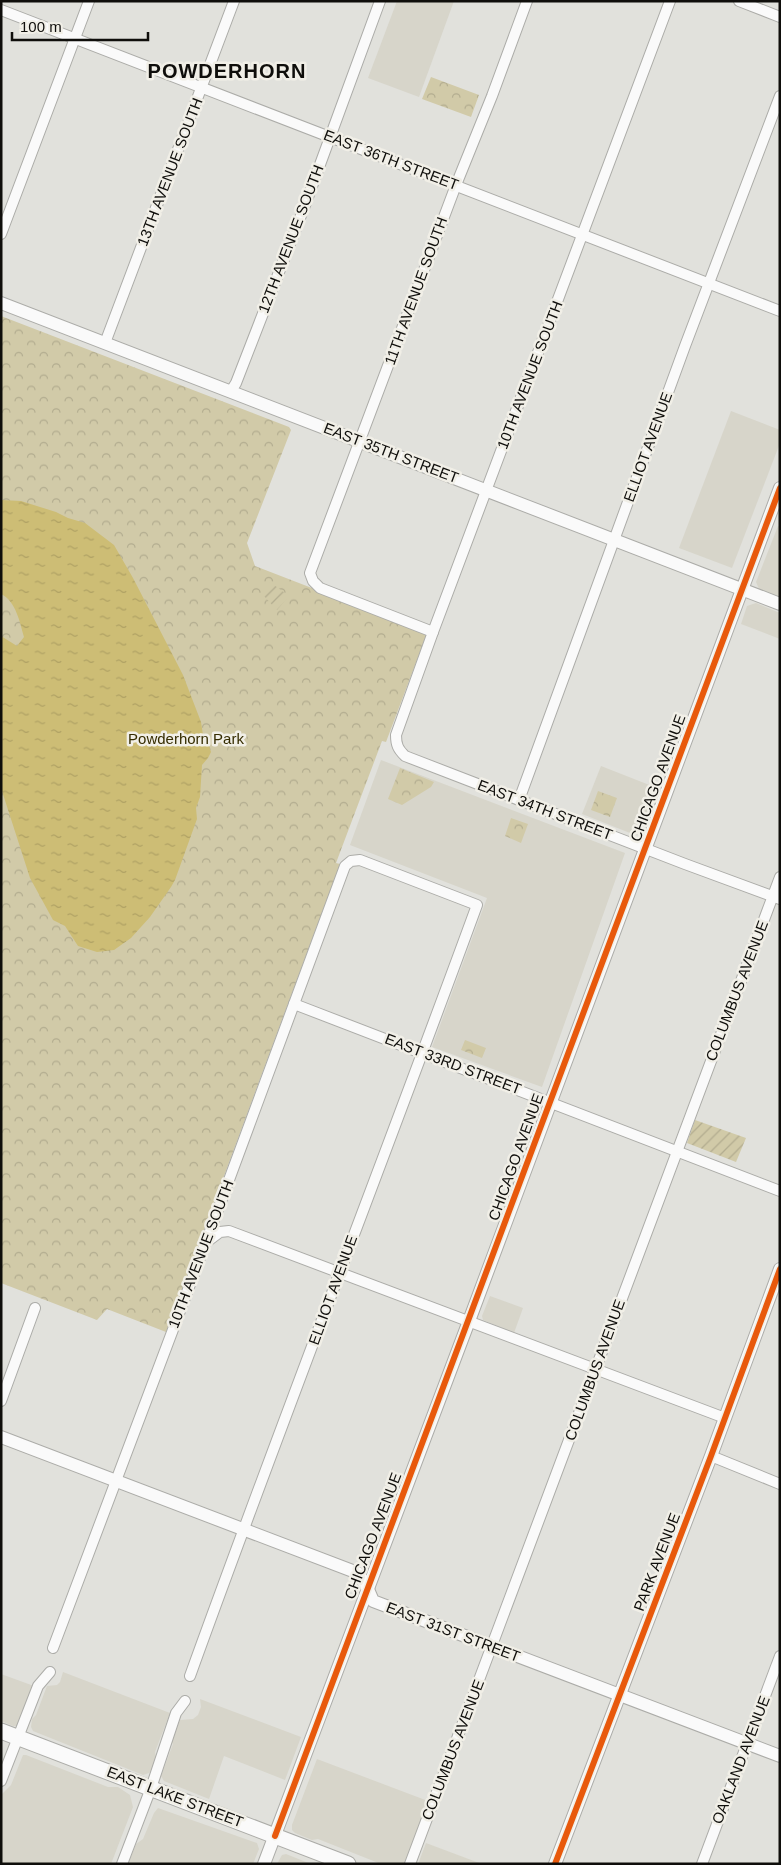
<svg xmlns="http://www.w3.org/2000/svg" width="781" height="1865" viewBox="0 0 781 1865" font-family="Arial,sans-serif">
	<style>
		.built { fill: #d7d5ca }
		.park { fill: url(#park-crowns) }
		.garden { fill: url(#garden-furrows) }
		.water { fill: url(#water-ripples) }
		.lines { fill: none; stroke-linecap: round; stroke-linejoin: round }
		.minor-casing { stroke: #acaca8; stroke-width: 12 }
		.tertiary-casing { stroke: #acaca8; stroke-width: 14 }
		.secondary-casing { stroke: #acaca8; stroke-width: 17 }
		.minor { stroke: #fafafa; stroke-width: 10 }
		.tertiary { stroke: #fafafa; stroke-width: 12 }
		.secondary { stroke: #fafafa; stroke-width: 15 }
		.cycleway-casing { stroke: #f1efe7; stroke-width: 9 }
		.cycleway { stroke: #e8590c; stroke-width: 6 }
		.labels { text-anchor: middle; stroke-width: 5; stroke-linejoin: round; paint-order: stroke }
		.street-label { font-size: 15px; fill: #0f0e0b; stroke: #f1efe7 }
		.park-label { font-size: 15px; fill: #352c00; stroke: #f1efe7 }
		.district-label { font-size: 20px; font-weight: bold; letter-spacing: 1px; fill: #0f0e0b; stroke: #f1efe7 }
	</style>
	<defs>
		<pattern id="park-crowns" width="20" height="18" patternUnits="userSpaceOnUse" patternTransform="scale(1.25)"><rect width="20" height="18" fill="#d1caa8"/><path d="M2 6a3 3 0 1 1 6 0M12 15a3 3 0 1 1 6 0" fill="none" stroke="#b2ac8f"/></pattern>
		<pattern id="garden-furrows" width="10" height="10" patternUnits="userSpaceOnUse" patternTransform="scale(1.25)"><rect width="10" height="10" fill="#d1caa8"/><path d="M-1 1l2-2M0 10L10 0M9 11l2-2" fill="none" stroke="#b2ac8f"/></pattern>
		<pattern id="water-ripples" width="26" height="14" patternUnits="userSpaceOnUse" patternTransform="scale(1.25)"><rect width="26" height="14" fill="#cdbd75"/><path d="M2 4q2-2 4 0t4 0M15 11q2-2 4 0t4 0" fill="none" stroke="#afa164"/></pattern>
	</defs>
	<rect width="100%" height="100%" fill="#e1e1dc"/>
	<g class="built">
		<path d="M 397,1 L 454,1 L 419,97 L 368,78 Z"/>
		<path d="M 731,411 L 780,430 L 780,443 L 732,568 L 679,548 Z"/>
		<path d="M 778,526 L 780,527 L 780,597 L 759,589 L 756,582 Z"/>
		<path d="M 756,603 L 780,613 L 780,639 L 741,624 L 747,606 Z"/>
		<path d="M 381,760 L 625,853 L 542,1087 L 432,1047 L 487,898 L 350,845 Z"/>
		<path d="M 601,766 L 657,788 L 639,834 L 635,835 L 582,814 Z"/>
		<path d="M 490,1296 L 523,1308 L 514,1333 L 483,1320 L 482,1316 Z"/>
		<path d="M 63,1672 L 170,1713 L 155,1752 L 156,1759 L 153,1769 L 149,1773 L 143,1775 L 33,1731 L 31,1727 L 32,1719 L 36,1715 L 47,1686 L 57,1685 L 60,1682 Z"/>
		<path d="M 1,1674 L 34,1686 L 18,1726 L 13,1726 L 1,1721 Z"/>
		<path d="M 200,1699 L 301,1737 L 285,1780 L 224,1756 L 209,1799 L 164,1781 L 161,1776 L 173,1744 L 171,1741 L 180,1720 L 193,1719 L 198,1715 L 201,1707 Z"/>
		<path d="M 23,1755 L 26,1755 L 108,1787 L 118,1787 L 130,1795 L 133,1807 L 111,1864 L 1,1864 L 1,1795 L 11,1785 Z"/>
		<path d="M 317,1759 L 428,1801 L 405,1864 L 381,1864 L 318,1839 L 312,1840 L 295,1833 L 292,1830 L 292,1825 Z"/>
		<path d="M 158,1808 L 257,1843 L 259,1849 L 253,1864 L 128,1864 L 136,1844 L 143,1839 L 154,1813 Z"/>
		<path d="M 426,1843 L 482,1864 L 418,1864 Z"/>
		<path d="M 286,1854 L 311,1864 L 277,1864 L 282,1855 Z"/>
	</g>
	<g class="park">
		<path d="M 431,77 L 479,95 L 471,117 L 422,99 Z"/>
		<path d="M 1,316 L 289,427 L 291,430 L 247,543 L 255,566 L 423,631 L 426,636 L 386,742 L 382,741 L 336,863 L 340,864 L 166,1332 L 107,1309 L 97,1320 L 1,1283 Z"/>
		<path d="M 400,768 L 434,782 L 431,787 L 402,805 L 388,799 Z"/>
		<path d="M 598,791 L 617,798 L 610,817 L 591,810 Z"/>
		<path d="M 511,818 L 528,824 L 521,843 L 505,836 Z"/>
		<path d="M 465,1040 L 486,1048 L 482,1058 L 461,1050 Z"/>
	</g>
	<g class="garden">
		<path d="M 270,582 L 289,596 L 277,610 L 263,595 Z"/>
		<path d="M 695,1120 L 746,1138 L 736,1162 L 687,1143 Z"/>
	</g>
	<path class="water" d="M 1,500 L 21,501 L 56,512 L 68,518 L 85,523 L 114,545 L 133,578 L 183,675 L 201,722 L 204,741 L 209,746 L 211,752 L 208,758 L 202,765 L 200,797 L 196,808 L 197,819 L 175,880 L 171,887 L 150,917 L 131,938 L 114,950 L 97,952 L 78,946 L 65,926 L 53,920 L 30,878 L 1,788 L 1,636 L 17,646 L 24,637 C 20,623 16,601 1,594 Z"/>
	<g class="lines">
		<defs>
			<g id="minor">
				<path d="M 670,1 L 433,632 L 396,735 C 396,745 398,749 405,756 L 685,864 L 780,899"/>
				<path d="M 739,1 L 780,17"/>
				<path d="M 1,10 L 780,311"/>
				<path d="M 1,234 L 89,1"/>
				<path d="M 105,343 L 234,1"/>
				<path d="M 231,391 L 236,383 L 307,200 L 380,1"/>
				<path d="M 433,632 L 320,588 L 313,581 L 310,573 L 456,185 L 492,96 L 527,1"/>
				<path d="M 519,800 L 685,346 L 780,96"/>
				<path d="M 294,1004 L 780,1191"/>
				<path d="M 208,1241 L 220,1232 L 229,1231 L 725,1418"/>
				<path d="M 1,1401 L 35,1308"/>
				<path d="M 711,1456 L 780,1484"/>
				<path d="M 53,1648 L 209,1234 L 345,866 L 351,861 L 360,860 L 477,905 C 383,1162 283,1418 190,1676"/>
				<path d="M 1,1781 L 38,1686 L 50,1672"/>
				<path d="M 122,1864 L 151,1788 L 176,1713 L 185,1701"/>
				<path d="M 410,1864 L 780,877"/>
				<path d="M 702,1864 L 780,1656"/>
			</g>
			<g id="tertiary">
				<path d="M 1,303 L 780,604"/>
				<path d="M 1,1437 L 358,1573 L 367,1587 L 373,1601 L 780,1756"/>
				<path d="M 264,1864 L 469,1321 L 780,488"/>
				<path d="M 555,1864 L 711,1456 L 780,1269"/>
			</g>
			<path id="secondary" d="M 1,1731 L 348,1864"/>
		</defs>
		<use href="#minor" class="minor-casing"/>
		<use href="#tertiary" class="tertiary-casing"/>
		<use href="#secondary" class="secondary-casing"/>
		<use href="#minor" class="minor"/>
		<use href="#tertiary" class="tertiary"/>
		<use href="#secondary" class="secondary"/>
		<defs>
			<g id="cycleway">
				<path d="M 275,1836 L 780,488"/>
				<path d="M 555,1864 L 711,1456 L 780,1269"/>
			</g>
		</defs>
		<use href="#cycleway" class="cycleway-casing"/>
		<use href="#cycleway" class="cycleway"/>
	</g>
	<g class="labels">
		<g class="street-label">
			<text transform="translate(391 160) rotate(21)" y="5">EAST 36TH STREET</text>
			<text transform="translate(170 172) rotate(-69)" y="5">13TH AVENUE SOUTH</text>
			<text transform="translate(291 239) rotate(-69)" y="5">12TH AVENUE SOUTH</text>
			<text transform="translate(416 291) rotate(-70)" y="5">11TH AVENUE SOUTH</text>
			<text transform="translate(530 375) rotate(-69)" y="5">10TH AVENUE SOUTH</text>
			<text transform="translate(648 447) rotate(-70)" y="5">ELLIOT AVENUE</text>
			<text transform="translate(391 453) rotate(21)" y="5">EAST 35TH STREET</text>
			<text transform="translate(658 778) rotate(-70)" y="5">CHICAGO AVENUE</text>
			<text transform="translate(545 810) rotate(21)" y="5">EAST 34TH STREET</text>
			<text transform="translate(737 991) rotate(-69)" y="5">COLUMBUS AVENUE</text>
			<text transform="translate(453 1064) rotate(21)" y="5">EAST 33RD STREET</text>
			<text transform="translate(516 1157) rotate(-70)" y="5">CHICAGO AVENUE</text>
			<text transform="translate(201 1254) rotate(-69)" y="5">10TH AVENUE SOUTH</text>
			<text transform="translate(333 1290) rotate(-70)" y="5">ELLIOT AVENUE</text>
			<text transform="translate(595 1370) rotate(-70)" y="5">COLUMBUS AVENUE</text>
			<text transform="translate(373 1536) rotate(-69)" y="5">CHICAGO AVENUE</text>
			<text transform="translate(657 1562) rotate(-69)" y="5">PARK AVENUE</text>
			<text transform="translate(453 1632) rotate(21)" y="5">EAST 31ST STREET</text>
			<text transform="translate(453 1750) rotate(-69)" y="5">COLUMBUS AVENUE</text>
			<text transform="translate(741 1760) rotate(-69)" y="5">OAKLAND AVENUE</text>
			<text transform="translate(175 1797) rotate(21)" y="5">EAST LAKE STREET</text>
		</g>
		<g class="park-label">
			<text x="186" y="744">Powderhorn Park</text>
		</g>
		<g class="district-label">
			<text x="227" y="78">POWDERHORN</text>
		</g>
	</g>
	<rect width="781" height="1865" fill="none" stroke="#0f0e0b" stroke-width="5"/>
	<path d="M12 32v8h136v-8" fill="none" stroke="#0f0e0b" stroke-width="2.5"/>
	<text x="20" y="32" font-size="15" fill="#0f0e0b" stroke="#f1efe7" stroke-width="4" paint-order="stroke">100 m</text>
</svg>
